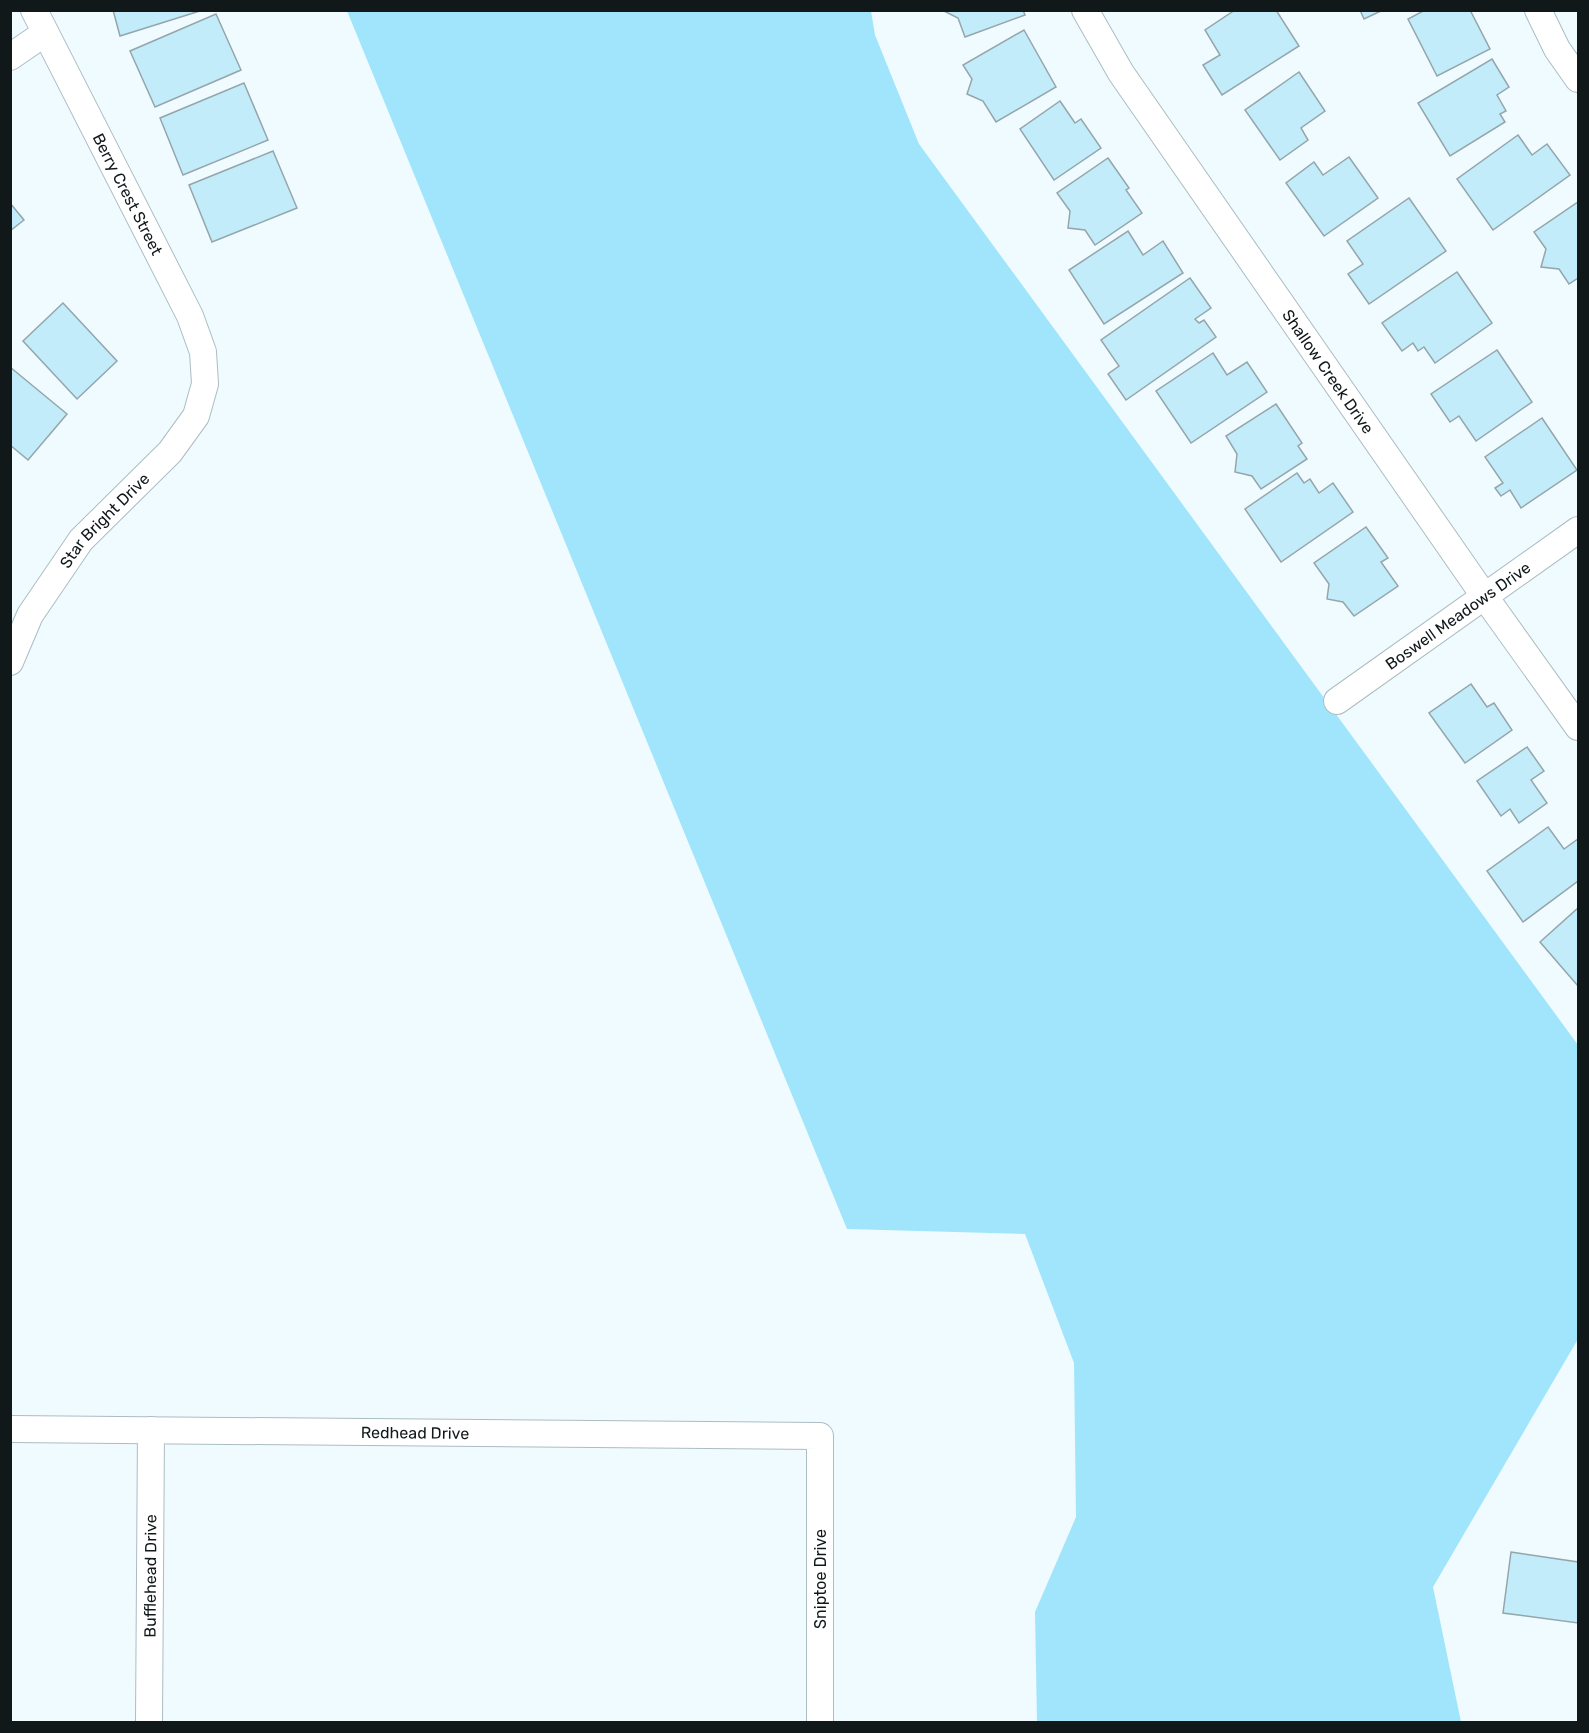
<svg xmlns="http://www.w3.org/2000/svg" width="1589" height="1733" viewBox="0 0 1589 1733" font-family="Rubik,sans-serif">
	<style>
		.green { fill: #a0e5fb }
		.building { fill: #c2ecfa; stroke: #94a6ab; stroke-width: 1.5 }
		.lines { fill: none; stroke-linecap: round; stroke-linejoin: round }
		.minor-casing { stroke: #abbdc3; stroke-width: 28 }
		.minor { stroke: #fff; stroke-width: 26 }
		.labels { text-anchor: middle; stroke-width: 4.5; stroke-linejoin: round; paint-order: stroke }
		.street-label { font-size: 16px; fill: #11181a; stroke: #fff }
	</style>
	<rect width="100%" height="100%" fill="#f0fbff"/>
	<path class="green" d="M 347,11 L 871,11 L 875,35 L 919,144 L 1578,1045 L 1578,1339 L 1433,1587 L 1461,1722 L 1037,1722 L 1035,1612 L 1076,1517 L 1074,1363 L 1025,1234 L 847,1229 Z"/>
	<g class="building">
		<path d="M 113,10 L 203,10 L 120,36 Z"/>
		<path d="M 942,10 L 1023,10 L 1025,15 L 965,37 L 958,18 Z"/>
		<path d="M 1235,10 L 1276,10 L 1299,46 L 1222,95 L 1203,65 L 1220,55 L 1205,30 Z"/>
		<path d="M 1360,10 L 1383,10 L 1364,19 Z"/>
		<path d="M 1425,10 L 1470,10 L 1490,49 L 1437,76 L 1408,19 Z"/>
		<path d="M 216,14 L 241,70 L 155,107 L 130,51 Z"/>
		<path d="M 1024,30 L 1056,87 L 996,122 L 983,101 L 967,94 L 972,79 L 963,65 Z"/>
		<path d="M 1492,59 L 1509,87 L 1497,95 L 1506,111 L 1500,114 L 1505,122 L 1450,156 L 1418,103 Z"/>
		<path d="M 1299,72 L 1325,111 L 1301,128 L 1308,140 L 1280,160 L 1245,110 Z"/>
		<path d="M 244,83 L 268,140 L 183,175 L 160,118 Z"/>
		<path d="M 1060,101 L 1075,123 L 1081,119 L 1101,148 L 1054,180 L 1020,129 Z"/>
		<path d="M 1518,135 L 1532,155 L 1547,144 L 1570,175 L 1493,230 L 1457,179 Z"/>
		<path d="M 273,151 L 297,208 L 212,242 L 189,185 Z"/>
		<path d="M 1349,157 L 1378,198 L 1324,236 L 1286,183 L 1314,162 L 1323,175 Z"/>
		<path d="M 1108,158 L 1129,188 L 1126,190 L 1142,213 L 1095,245 L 1085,230 L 1068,228 L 1070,211 L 1057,193 Z"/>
		<path d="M 1409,198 L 1446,251 L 1369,304 L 1348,274 L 1363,264 L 1347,241 Z"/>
		<path d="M 1578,202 L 1578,278 L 1569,284 L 1559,269 L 1541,267 L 1546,249 L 1534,232 Z"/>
		<path d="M 10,203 L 24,220 L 10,231 Z"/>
		<path d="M 1128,231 L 1143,255 L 1163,241 L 1183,273 L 1104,324 L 1069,270 Z"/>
		<path d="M 1457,272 L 1492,323 L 1435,363 L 1424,347 L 1418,351 L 1413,343 L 1402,351 L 1382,323 Z"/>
		<path d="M 1190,278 L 1211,308 L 1195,319 L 1199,323 L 1204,320 L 1216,337 L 1126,400 L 1108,374 L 1119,366 L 1101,340 Z"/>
		<path d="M 63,303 L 117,361 L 77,399 L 23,341 Z"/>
		<path d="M 1497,350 L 1532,402 L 1476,441 L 1459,416 L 1450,422 L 1431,394 Z"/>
		<path d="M 1213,353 L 1227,375 L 1247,362 L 1267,392 L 1191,443 L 1156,391 Z"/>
		<path d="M 10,367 L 67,414 L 28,460 L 10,445 Z"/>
		<path d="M 1276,404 L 1302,443 L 1298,446 L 1307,459 L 1261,489 L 1252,476 L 1235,472 L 1237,454 L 1226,436 Z"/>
		<path d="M 1542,418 L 1577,470 L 1521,508 L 1510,490 L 1501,496 L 1495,488 L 1503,483 L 1485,457 Z"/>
		<path d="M 1297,473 L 1304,483 L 1310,479 L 1319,493 L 1333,483 L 1353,512 L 1281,562 L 1245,509 Z"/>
		<path d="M 1366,527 L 1388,558 L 1381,562 L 1398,586 L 1354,616 L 1343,602 L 1327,599 L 1329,584 L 1314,563 Z"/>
		<path d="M 1471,684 L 1487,707 L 1494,703 L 1512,730 L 1465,763 L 1429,713 Z"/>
		<path d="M 1527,747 L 1544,771 L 1531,780 L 1547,803 L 1519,823 L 1510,809 L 1501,816 L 1477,781 Z"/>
		<path d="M 1548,827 L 1564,849 L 1578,839 L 1578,881 L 1523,922 L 1487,871 Z"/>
		<path d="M 1578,908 L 1578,986 L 1540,942 Z"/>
		<path d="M 1511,1552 L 1578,1562 L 1578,1623 L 1503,1613 Z"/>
	</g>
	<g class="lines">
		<defs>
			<g id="minor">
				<path id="s1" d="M 1085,10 L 1121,73 L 1485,597 L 1578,727"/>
				<path d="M 1538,10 L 1557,49 L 1578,79"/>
				<path d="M 10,57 L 45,33"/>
				<path id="s2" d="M 10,662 L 30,615 L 81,540 L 170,452 L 196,416 L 205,384 L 203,352 L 190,316 L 34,10"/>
				<path id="s3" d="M 1337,701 L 1578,530"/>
				<path id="s4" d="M 10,1429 L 820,1436 L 820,1722"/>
				<path id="s5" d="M 149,1722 L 151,1430"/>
			</g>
		</defs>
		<use href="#minor" class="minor-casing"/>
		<use href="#minor" class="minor"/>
	</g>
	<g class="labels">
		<g class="street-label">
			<text transform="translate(128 194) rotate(63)" y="6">Berry Crest Street</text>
			<text dy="6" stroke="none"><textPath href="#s1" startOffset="436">Shallow Creek Drive</textPath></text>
			<text dy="6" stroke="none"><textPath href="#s2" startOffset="172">Star Bright Drive</textPath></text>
			<text dy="6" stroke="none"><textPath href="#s3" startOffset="148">Boswell Meadows Drive</textPath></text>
			<text dy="6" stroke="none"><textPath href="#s4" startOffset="405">Redhead Drive</textPath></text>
			<text dy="6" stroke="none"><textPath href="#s5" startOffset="146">Bufflehead Drive</textPath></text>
			<text transform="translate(820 1579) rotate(-90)" y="6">Sniptoe Drive</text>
		</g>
	</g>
	<rect width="1589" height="1733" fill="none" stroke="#11181a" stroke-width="24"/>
</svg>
